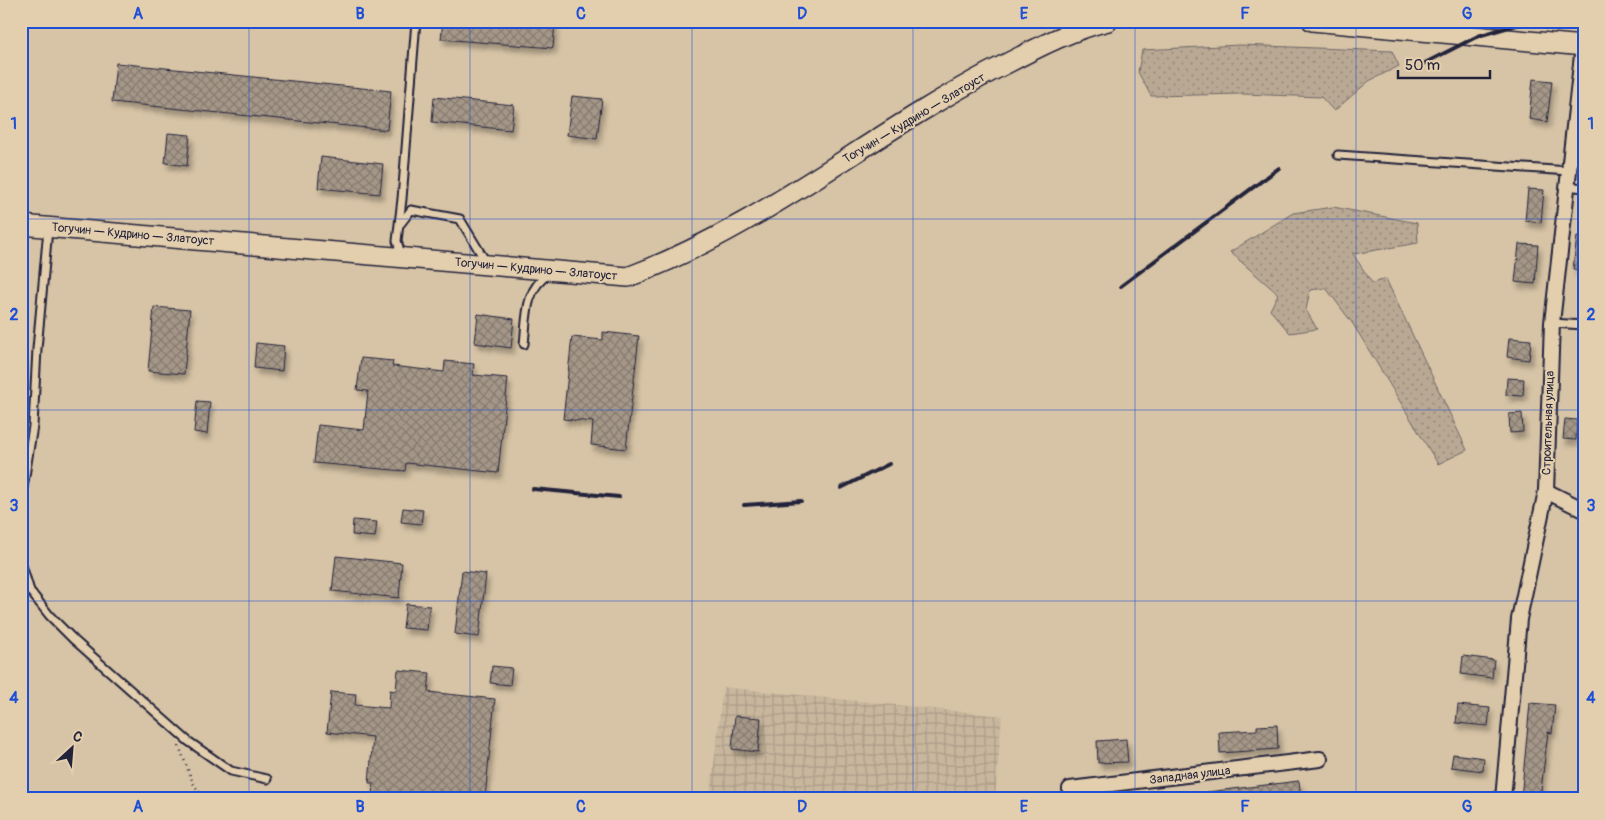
<svg xmlns="http://www.w3.org/2000/svg" width="1605" height="820" viewBox="0 0 1605 820" font-family="Pangolin,sans-serif">
	<style>
		.industrial { fill: url(#industrial-grid) }
		.grass { fill: url(#grass-dots); stroke: #6e6668 }
		.building { fill: url(#building-cross-hatch); stroke: #22223b; filter: url(#shadow) }
		.lines { fill: none; stroke-linecap: round; stroke-linejoin: round }
		.lane-casing { stroke: #22223b; stroke-width: 11 }
		.street-casing { stroke: #22223b; stroke-width: 18 }
		.secondary-casing { stroke: #22223b; stroke-width: 22 }
		.path { stroke: #22223b; stroke-width: 2.5; stroke-dasharray: 1 4; stroke-linecap: butt }
		.lane { stroke: #e3cead; stroke-width: 7 }
		.street { stroke: #e3cead; stroke-width: 14 }
		.secondary { stroke: #e3cead; stroke-width: 19 }
		.rail { stroke: #22223b; stroke-width: 4 }
		.grid { fill: none; stroke: #1d4ed8; stroke-width: 1; stroke-opacity: 0.55 }
		.labels { text-anchor: middle; stroke-width: 4; stroke-linejoin: round; paint-order: stroke }
		.street-label { font-size: 12px; fill: #22223b; stroke: #e3cead }
		.neatline { fill: none; stroke: #1d4ed8; stroke-width: 2 }
		.grid-label { font-size: 16px; text-anchor: middle; font-weight: bold; fill: #1d4ed8 }
	</style>
	<defs>
		<pattern id="industrial-grid" width="8" height="8" patternUnits="userSpaceOnUse" patternTransform="scale(1.25)"><rect width="8" height="8" fill="#c8b69d"/><path d="M0 4h8M4 0v8" fill="none" stroke="#ac9c88"/></pattern>
		<pattern id="grass-dots" width="8" height="8" patternUnits="userSpaceOnUse" patternTransform="scale(1.25)"><rect width="8" height="8" fill="#b9a994"/><path d="M2 2h.1M6 6h.1" fill="none" stroke="#96897a" stroke-width="1.8" stroke-linecap="round"/></pattern>
		<pattern id="building-cross-hatch" width="8" height="8" patternUnits="userSpaceOnUse" patternTransform="scale(1.25)"><rect width="8" height="8" fill="#a59788"/><path d="M0 0l8 8M0 8l8-8" fill="none" stroke="#867b70"/></pattern>
		<filter id="shadow"><feDropShadow dx="3" dy="5.5" stdDeviation="2.5" flood-color="#0004"/></filter>
	</defs>
	<rect width="100%" height="100%" fill="#d7c4a6"/>
	<filter id="ink" filterUnits="userSpaceOnUse"><feTurbulence type="fractalNoise" baseFrequency=".02" numOctaves="2"/><feDisplacementMap in="SourceGraphic" scale="10" xChannelSelector="R" yChannelSelector="G"/><feConvolveMatrix kernelMatrix="1 2 1 2 8 2 1 2 1" color-interpolation-filters="sRGB"/></filter>
	<g filter="url(#ink)">
		<path class="industrial" d="M 723,687 L 1002,716 L 995,799 L 710,799 Z"/>
		<g class="grass">
			<path d="M 1240,45 L 1392,51 L 1399,66 L 1369,81 L 1334,111 L 1321,97 L 1243,94 L 1151,96 L 1138,72 L 1142,50 Z"/>
			<path d="M 1333,207 L 1417,223 L 1418,243 L 1353,254 L 1372,283 L 1386,279 L 1467,450 L 1438,464 L 1353,324 L 1326,288 L 1310,290 L 1306,310 L 1317,329 L 1290,333 L 1270,310 L 1278,294 L 1230,252 L 1293,213 Z"/>
		</g>
		<g class="building">
			<path d="M 443,21 L 555,21 L 553,48 L 441,39 Z"/>
			<path d="M 116,63 L 391,91 L 387,130 L 112,102 Z"/>
			<path d="M 1533,79 L 1552,81 L 1547,122 L 1529,119 Z"/>
			<path d="M 572,96 L 602,99 L 597,139 L 567,135 Z"/>
			<path d="M 434,97 L 514,105 L 511,130 L 432,122 Z"/>
			<path d="M 168,133 L 190,135 L 187,166 L 165,163 Z"/>
			<path d="M 321,157 L 383,164 L 380,194 L 318,188 Z"/>
			<path d="M 1528,189 L 1544,190 L 1541,223 L 1525,221 Z"/>
			<path d="M 1577,236 L 1584,236 L 1584,270 L 1573,269 Z"/>
			<path d="M 1519,244 L 1538,245 L 1535,284 L 1515,282 Z"/>
			<path d="M 154,307 L 190,310 L 184,374 L 148,371 Z"/>
			<path d="M 478,314 L 514,319 L 511,348 L 475,343 Z"/>
			<path d="M 603,332 L 639,336 L 626,449 L 591,445 L 593,422 L 563,419 L 572,337 L 603,340 Z"/>
			<path d="M 1509,338 L 1531,340 L 1529,360 L 1507,357 Z"/>
			<path d="M 256,343 L 284,346 L 282,371 L 254,368 Z"/>
			<path d="M 361,358 L 393,361 L 392,366 L 444,372 L 445,361 L 474,364 L 473,375 L 508,378 L 498,473 L 406,463 L 405,471 L 314,463 L 318,425 L 364,430 L 368,391 L 357,390 Z"/>
			<path d="M 1507,378 L 1524,379 L 1523,396 L 1506,395 Z"/>
			<path d="M 197,401 L 210,402 L 207,434 L 194,432 Z"/>
			<path d="M 1522,413 L 1523,432 L 1510,433 L 1509,414 Z"/>
			<path d="M 1565,419 L 1577,420 L 1576,440 L 1563,439 Z"/>
			<path d="M 403,508 L 423,510 L 421,524 L 401,522 Z"/>
			<path d="M 353,520 L 377,522 L 375,537 L 352,535 Z"/>
			<path d="M 336,556 L 402,563 L 399,598 L 332,591 Z"/>
			<path d="M 462,571 L 486,574 L 479,637 L 455,634 Z"/>
			<path d="M 406,604 L 430,606 L 427,630 L 403,628 Z"/>
			<path d="M 1463,656 L 1494,660 L 1492,678 L 1461,674 Z"/>
			<path d="M 492,666 L 512,668 L 510,685 L 490,683 Z"/>
			<path d="M 398,670 L 430,673 L 428,692 L 495,699 L 485,797 L 439,792 L 439,799 L 372,796 L 373,783 L 369,783 L 373,737 L 327,732 L 331,692 L 356,694 L 355,705 L 389,708 L 390,690 L 396,691 Z"/>
			<path d="M 1530,703 L 1555,705 L 1552,733 L 1548,732 L 1540,799 L 1521,799 Z"/>
			<path d="M 1458,705 L 1490,708 L 1488,726 L 1456,723 Z"/>
			<path d="M 735,716 L 761,718 L 758,752 L 732,749 Z"/>
			<path d="M 1277,725 L 1278,749 L 1220,753 L 1219,732 L 1257,730 L 1257,726 Z"/>
			<path d="M 1126,739 L 1128,762 L 1098,763 L 1097,741 Z"/>
			<path d="M 1453,754 L 1484,758 L 1483,771 L 1451,767 Z"/>
			<path d="M 1299,781 L 1301,799 L 1208,799 L 1207,792 Z"/>
		</g>
		<g class="lines">
			<defs>
				<g id="lane">
					<path d="M 1338,155 L 1569,171"/>
					<path d="M 1567,186 L 1584,188"/>
					<path d="M 401,223 L 411,210 L 460,219 L 486,262"/>
					<path d="M 402,257 L 397,241 L 402,199 L 416,21"/>
					<path d="M 1552,323 L 1584,325"/>
					<path d="M 524,344 C 527,319 524,289 549,274"/>
					<path d="M 21,501 L 33,426 L 37,349 L 48,229"/>
					<path d="M 21,562 L 30,591 L 50,616 L 74,640 L 188,741 L 231,771 L 267,779"/>
				</g>
				<g id="street">
					<path d="M 1546,491 L 1584,510"/>
					<path d="M 1071,799 L 1070,789 L 1320,759"/>
					<path d="M 1503,799 L 1519,619 L 1546,491 L 1552,323 L 1583,46"/>
				</g>
				<g id="secondary">
					<path d="M 1312,21 L 1584,46"/>
					<path d="M 21,225 L 628,277 C 759,228 867,137 990,72 C 1028,53 1066,31 1108,21"/>
				</g>
			</defs>
			<use href="#lane" class="lane-casing"/>
			<use href="#street" class="street-casing"/>
			<use href="#secondary" class="secondary-casing"/>
			<path class="path" d="M 179,746 L 193,783 L 204,799"/>
			<use href="#lane" class="lane"/>
			<use href="#street" class="street"/>
			<use href="#secondary" class="secondary"/>
			<g class="rail">
				<path d="M 1423,64 L 1478,36 L 1530,21"/>
				<path d="M 1121,286 L 1279,168"/>
				<path d="M 841,488 L 889,464"/>
				<path d="M 533,489 L 619,497"/>
				<path d="M 744,505 L 801,501"/>
			</g>
		</g>
	</g>
	<path class="grid" d="M 249,21 L 249,799M 470,21 L 470,799M 692,21 L 692,799M 913,21 L 913,799M 1135,21 L 1135,799M 1356,21 L 1356,799M 21,219 L 1584,219M 21,410 L 1584,410M 21,601 L 1584,601"/>
	<g class="labels">
		<g class="street-label">
			<text transform="translate(914 118) rotate(-31)" y="4">Тогучин — Кудрино — Златоуст</text>
			<text transform="translate(133 234) rotate(5)" y="4">Тогучин — Кудрино — Златоуст</text>
			<text transform="translate(536 269) rotate(5)" y="4">Тогучин — Кудрино — Златоуст</text>
			<text transform="translate(1548 423) rotate(-88)" y="4">Строительная улица</text>
			<text transform="translate(1190 775) rotate(-7)" y="4">Западная улица</text>
		</g>
	</g>
	<rect width="1605" height="820" fill="none" stroke="#e3cead" stroke-width="55"/>
	<g transform="translate(72 748) rotate(26)" stroke="#e3cead" stroke-width="4" paint-order="stroke">
	<path d="M0-4L9 19L0 12L-9 19Z" fill="#22223b"/>
	<text y="-8" font-size="14" font-weight="bold" text-anchor="middle" fill="#22223b">С</text>
	</g>
	<path d="M1398 70v8h92v-8" fill="none" stroke="#22223b" stroke-width="2.5"/>
	<text x="1405" y="70" font-size="15" fill="#22223b" stroke="#e3cead" stroke-width="4" paint-order="stroke">50 m</text>
	<rect x="28" y="28" width="1550" height="764" class="neatline"/>
	<g class="grid-label">
		<text x="138" y="19">A</text>
		<text x="360" y="19">B</text>
		<text x="581" y="19">C</text>
		<text x="802" y="19">D</text>
		<text x="1024" y="19">E</text>
		<text x="1245" y="19">F</text>
		<text x="1467" y="19">G</text>
		<text x="14" y="129">1</text>
		<text x="1591" y="129">1</text>
		<text x="14" y="320">2</text>
		<text x="1591" y="320">2</text>
		<text x="14" y="511">3</text>
		<text x="1591" y="511">3</text>
		<text x="14" y="703">4</text>
		<text x="1591" y="703">4</text>
		<text x="138" y="812">A</text>
		<text x="360" y="812">B</text>
		<text x="581" y="812">C</text>
		<text x="802" y="812">D</text>
		<text x="1024" y="812">E</text>
		<text x="1245" y="812">F</text>
		<text x="1467" y="812">G</text>
	</g>
</svg>
